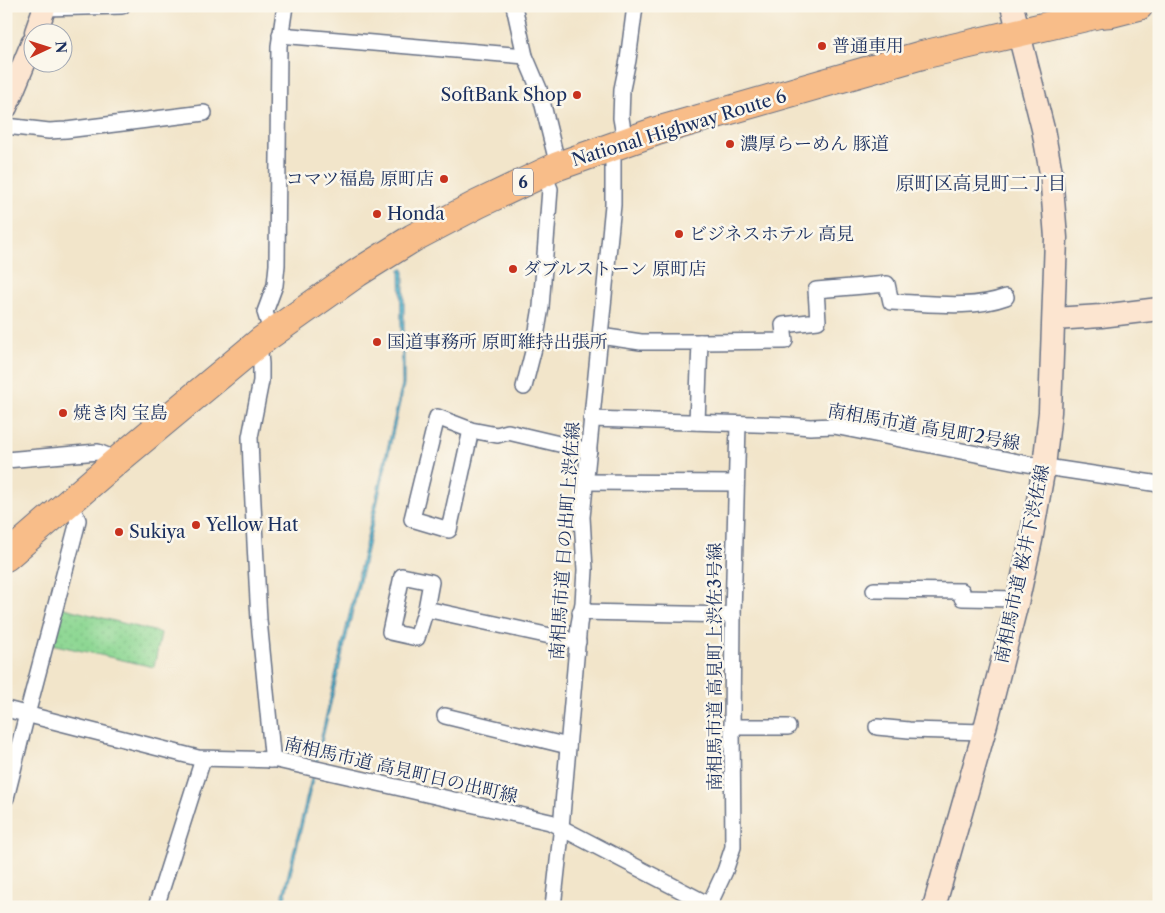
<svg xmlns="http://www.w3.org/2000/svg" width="1165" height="913" viewBox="0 0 1165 913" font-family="'Libre Caslon Text','Noto Serif JP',serif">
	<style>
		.grass { fill: url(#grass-dots); stroke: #548378 }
		.water { fill: url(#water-rules); stroke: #347194 }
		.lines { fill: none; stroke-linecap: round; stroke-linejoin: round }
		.street-casing { stroke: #666f84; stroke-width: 18 }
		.secondary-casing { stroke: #666f84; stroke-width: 25 }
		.highway-casing { stroke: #666f84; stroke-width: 30 }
		.street { stroke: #fff; stroke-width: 15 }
		.secondary { stroke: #fce5d0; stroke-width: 22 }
		.highway { stroke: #f8bd89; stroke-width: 28 }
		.poi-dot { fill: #c8321e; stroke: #fbf7ec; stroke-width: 2 }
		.labels { text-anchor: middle; stroke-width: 5; stroke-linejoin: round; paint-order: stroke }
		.shield { fill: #fbf7ec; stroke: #5e6b89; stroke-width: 1 }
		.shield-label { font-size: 16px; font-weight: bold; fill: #1b2f5e }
		.poi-label { font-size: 18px; fill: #1b2f5e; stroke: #fbf7ec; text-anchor: start }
		.street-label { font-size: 18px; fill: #1b2f5e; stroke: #fbf7ec }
		.neighbourhood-label { font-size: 19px; fill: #1b2f5e; stroke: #fbf7ec }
	</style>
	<defs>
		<pattern id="grass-dots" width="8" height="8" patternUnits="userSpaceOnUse" patternTransform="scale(1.25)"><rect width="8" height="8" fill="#8dd793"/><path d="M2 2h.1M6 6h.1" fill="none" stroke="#79b981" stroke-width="1.8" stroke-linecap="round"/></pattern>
		<pattern id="water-rules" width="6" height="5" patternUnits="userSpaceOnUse" patternTransform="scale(1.25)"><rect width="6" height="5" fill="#4cb3cb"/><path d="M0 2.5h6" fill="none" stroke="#3e92a8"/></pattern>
	</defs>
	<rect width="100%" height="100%" fill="#fbf7ec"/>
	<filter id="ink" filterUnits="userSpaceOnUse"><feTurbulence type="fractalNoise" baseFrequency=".02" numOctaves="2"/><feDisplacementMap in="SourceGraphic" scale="10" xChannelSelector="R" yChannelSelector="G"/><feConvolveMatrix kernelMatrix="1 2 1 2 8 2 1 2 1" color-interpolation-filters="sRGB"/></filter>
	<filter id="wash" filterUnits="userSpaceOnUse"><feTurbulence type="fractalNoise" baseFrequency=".0096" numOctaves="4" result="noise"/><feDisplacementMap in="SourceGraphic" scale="20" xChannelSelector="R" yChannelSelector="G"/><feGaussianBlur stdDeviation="1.12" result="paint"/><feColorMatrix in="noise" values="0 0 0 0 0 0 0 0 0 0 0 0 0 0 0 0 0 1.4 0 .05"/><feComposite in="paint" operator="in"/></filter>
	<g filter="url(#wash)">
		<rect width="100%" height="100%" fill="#f2e5ca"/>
		<path class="grass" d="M 60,607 L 161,633 L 154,667 L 51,644 Z"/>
		<path class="water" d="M 400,269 L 404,269 L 404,385 L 360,581 L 283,907 L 280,907 L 320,741 L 402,384 Z"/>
	</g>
	<g filter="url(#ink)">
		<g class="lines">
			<defs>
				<g id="street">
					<path d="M 514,6 L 525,56 L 539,89 L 558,166"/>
					<path d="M 45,8 L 122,6"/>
					<path d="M 280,35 L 525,56"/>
					<path d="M 6,126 L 49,131 L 66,130 L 204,113"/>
					<path d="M 625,141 L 621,118 L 622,89 L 628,60 L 635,6"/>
					<path d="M 272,334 L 265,312 L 275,285 L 277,265 L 279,46 L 285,6"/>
					<path d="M 600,336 L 641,342 L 700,342 L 697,422"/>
					<path d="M 700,342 L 785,341 L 783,325 L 818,321 L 816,290 L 887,284 L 891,302 C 929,303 970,310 1006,297"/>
					<path d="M 259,343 L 261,364 L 261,381 L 250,437 L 251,465 L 259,620 L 272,753 L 270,760"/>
					<path d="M 524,387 L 534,348 L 541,307 L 550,189 L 543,173"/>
					<path d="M 591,419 L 786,425 L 810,427 L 834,426 L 1033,465 L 1159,484"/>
					<path d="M 471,430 L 449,530 L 412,519 L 437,417 L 471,430 L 497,435 L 508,432 L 589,451"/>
					<path d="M 6,460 L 98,452 L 118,460"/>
					<path d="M 585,482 L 735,483"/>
					<path d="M 874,590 L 962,591"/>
					<path d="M 962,598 L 1018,599"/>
					<path d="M 426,609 L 417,638 L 390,632 L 402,576 L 431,582 L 426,609 L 578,642"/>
					<path d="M 580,612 L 733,615"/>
					<path d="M 6,709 L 198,758 L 277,760 L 550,822 L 713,907"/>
					<path d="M 445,716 L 568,746"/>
					<path d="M 732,727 L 788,727"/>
					<path d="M 877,727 L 909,730 L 984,732"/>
					<path d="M 6,798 L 25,722 L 76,529 L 78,520 L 69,502"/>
					<path d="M 709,905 L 725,871 L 733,847 L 732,727 L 733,615 L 738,424"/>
					<path d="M 156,907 L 203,759"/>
					<path d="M 553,907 L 561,834 L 561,827 L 579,624 L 583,603 L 585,570 L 582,517 L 613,205 L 613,147"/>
				</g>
				<g id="secondary">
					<path d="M 36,32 L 45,6"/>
					<path d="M 6,107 L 32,44"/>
					<path d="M 1054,319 L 1101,316 L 1159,309"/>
					<path d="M 934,907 L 984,732 L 1018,599 L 1031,540 L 1044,467 L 1050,412 L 1056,238 L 1051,173 L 1043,129 L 1012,6"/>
				</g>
				<path id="highway" d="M 6,557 L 118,460 L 261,341 L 357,273 L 413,238 L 478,204 L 558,166 L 657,131 L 922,55 L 1099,14 L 1112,13 L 1139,6"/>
			</defs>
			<use href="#street" class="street-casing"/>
			<use href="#secondary" class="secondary-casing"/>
			<use href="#highway" class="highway-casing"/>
			<use href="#street" class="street"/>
			<use href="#secondary" class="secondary"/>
			<use href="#highway" class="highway"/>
		</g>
	</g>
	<g class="poi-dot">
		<circle cx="822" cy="46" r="5"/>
		<circle cx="577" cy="95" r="5"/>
		<circle cx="730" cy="144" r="5"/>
		<circle cx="444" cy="179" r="5"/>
		<circle cx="377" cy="214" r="5"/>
		<circle cx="679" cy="234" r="5"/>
		<circle cx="513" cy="269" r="5"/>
		<circle cx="377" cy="342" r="5"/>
		<circle cx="63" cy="413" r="5"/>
		<circle cx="196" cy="525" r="5"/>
		<circle cx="119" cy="532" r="5"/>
	</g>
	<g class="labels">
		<rect class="shield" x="513" y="168.5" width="20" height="27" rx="4"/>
		<g class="shield-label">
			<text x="523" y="188">6</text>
		</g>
		<g class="poi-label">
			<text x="832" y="52">普通車用</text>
			<text x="567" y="101" text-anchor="end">SoftBank Shop</text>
			<text x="740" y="150">濃厚らーめん 豚道</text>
			<text x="434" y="185" text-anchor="end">コマツ福島 原町店</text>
			<text x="387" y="220">Honda</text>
			<text x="689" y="240">ビジネスホテル 高見</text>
			<text x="523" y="275">ダブルストーン 原町店</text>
			<text x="387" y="348">国道事務所 原町維持出張所</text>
			<text x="73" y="419">焼き肉 宝島</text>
			<text x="206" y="531">Yellow Hat</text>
			<text x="129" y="538">Sukiya</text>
		</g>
		<g class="street-label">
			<text transform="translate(679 128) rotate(-17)" y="6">National Highway Route 6</text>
			<text transform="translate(924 427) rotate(10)" y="6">南相馬市道 高見町2号線</text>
			<text transform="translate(565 541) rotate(-86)" y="6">南相馬市道 日の出町上渋佐線</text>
			<text transform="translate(1022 564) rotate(-78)" y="6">南相馬市道 桜井下渋佐線</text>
			<text transform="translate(715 667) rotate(-90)" y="6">南相馬市道 高見町上渋佐3号線</text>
			<text transform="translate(401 770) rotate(13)" y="6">南相馬市道 高見町日の出町線</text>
		</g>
		<g class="neighbourhood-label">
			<text x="981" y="190">原町区高見町二丁目</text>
		</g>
	</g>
	<rect width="1165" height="913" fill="none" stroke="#fbf7ec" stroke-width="25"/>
	<g transform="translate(48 48) rotate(86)"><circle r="24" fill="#fbf7ec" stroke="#a1a7b3"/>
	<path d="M0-4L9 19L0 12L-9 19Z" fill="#c8321e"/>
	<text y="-8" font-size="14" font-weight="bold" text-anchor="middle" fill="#1b2f5e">N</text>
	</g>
</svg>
